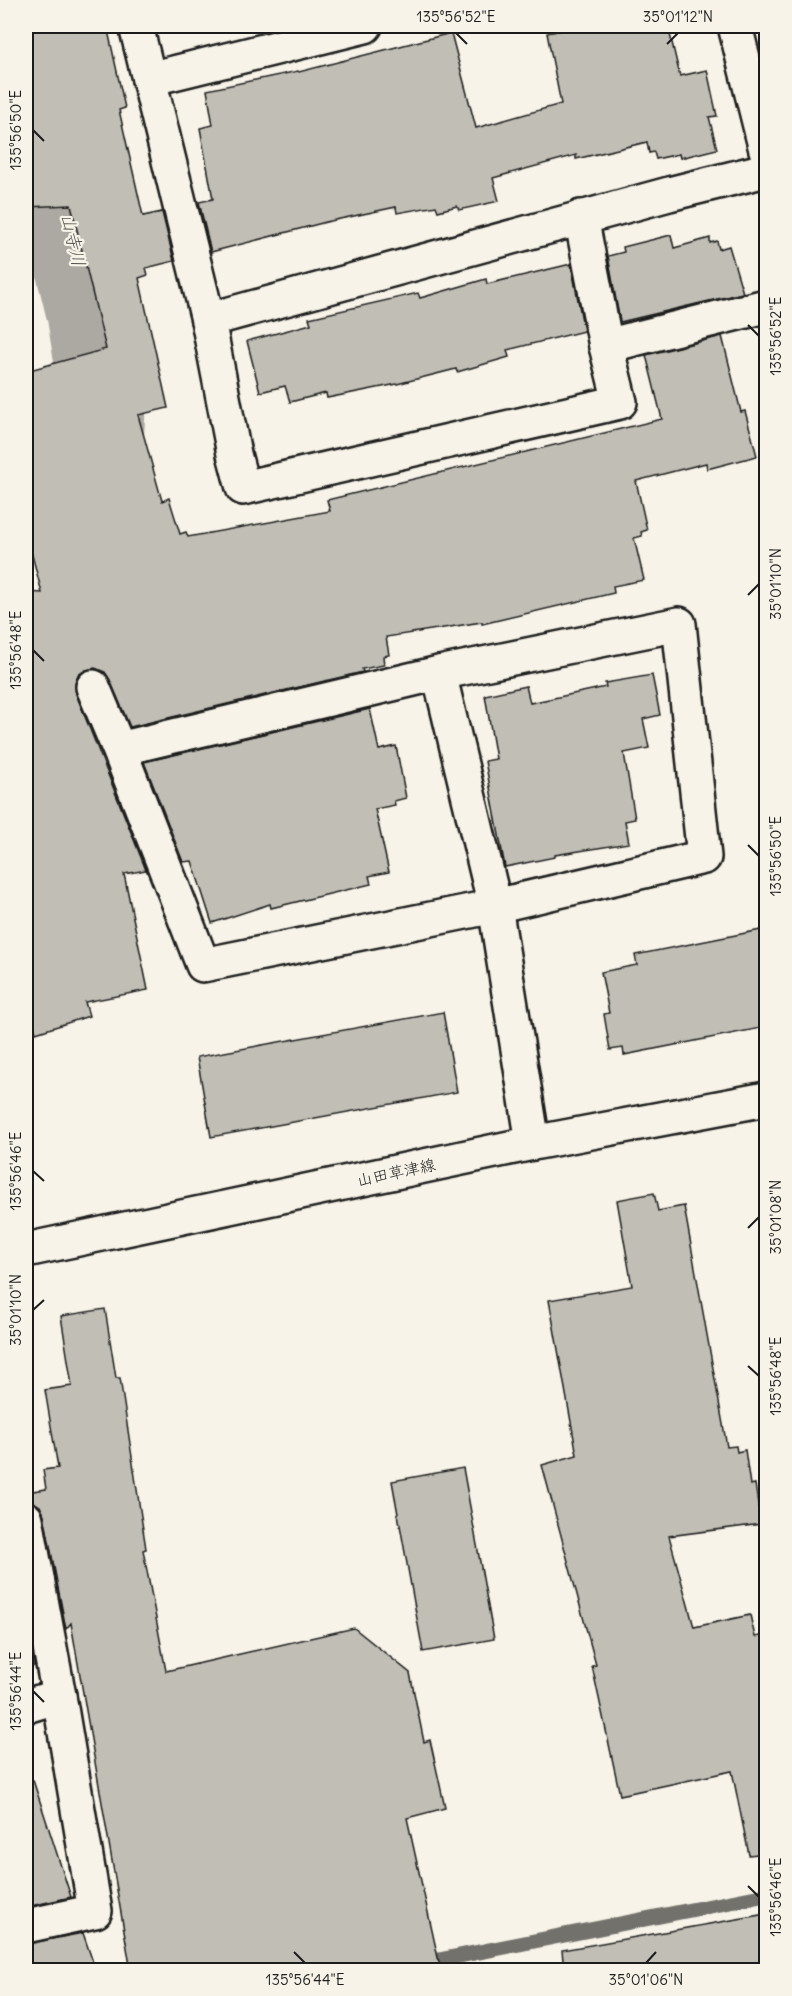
<svg xmlns="http://www.w3.org/2000/svg" width="792" height="1996" viewBox="0 0 792 1996" font-family="Delius,'Klee One',sans-serif">
	<style>
		.lines { fill: none; stroke-linecap: round; stroke-linejoin: round }
		.stream { stroke: #72716c; stroke-width: 15 }
		.river { stroke: #aca9a2; stroke-width: 87 }
		.building { fill: #c0beb5; stroke: #1c1c1c; stroke-width: 1.5 }
		.minor-casing { stroke: #1c1c1c; stroke-width: 38 }
		.major-casing { stroke: #1c1c1c; stroke-width: 38 }
		.minor { stroke: #f7f3e8; stroke-width: 33 }
		.major { stroke: #f7f3e8; stroke-width: 33 }
		.ticks { fill: none; stroke: #1c1c1c; stroke-width: 2 }
		.labels { text-anchor: middle; stroke-width: 4.5; stroke-linejoin: round; paint-order: stroke }
		.street-label { font-size: 16px; fill: #1c1c1c; stroke: #f7f3e8 }
		.water-label { font-size: 18px; font-style: italic; fill: #565452; stroke: #f7f3e8 }
		.neatline { fill: none; stroke: #1c1c1c; stroke-width: 2 }
		.ticks-label { font-size: 15px; text-anchor: middle; fill: #1c1c1c }
	</style>
	<rect width="100%" height="100%" fill="#f7f3e8"/>
	<filter id="ink" filterUnits="userSpaceOnUse"><feTurbulence type="fractalNoise" baseFrequency=".0167" numOctaves="2"/><feDisplacementMap in="SourceGraphic" scale="12" xChannelSelector="R" yChannelSelector="G"/><feConvolveMatrix kernelMatrix="1 2 1 2 8 2 1 2 1" color-interpolation-filters="sRGB"/></filter>
	<g filter="url(#ink)">
		<g class="lines">
			<path class="stream" d="M 419,1964 L 766,1895"/>
			<path class="river" d="M 26,39 L 32,76 L 90,313 L 103,393 L 100,443"/>
		</g>
		<g class="building">
			<path d="M 26,26 L 107,26 L 125,108 L 119,110 L 143,216 L 162,212 L 174,261 L 146,268 L 148,275 L 139,278 L 168,408 L 138,415 L 162,501 L 169,498 L 180,534 L 186,532 L 188,537 L 330,511 L 327,500 L 662,419 L 646,355 L 722,336 L 741,412 L 745,411 L 757,456 L 707,469 L 706,463 L 636,481 L 647,530 L 641,532 L 642,536 L 634,538 L 644,580 L 613,586 L 614,593 L 482,624 L 482,622 L 386,637 L 389,655 L 383,656 L 384,665 L 362,669 L 363,672 L 130,727 L 110,680 L 105,672 L 95,668 L 86,670 L 78,675 L 75,684 L 76,694 L 146,870 L 124,874 L 148,990 L 85,1002 L 89,1016 L 36,1033 L 26,998 L 26,592 L 42,593 L 26,532 L 26,371 L 106,349 L 71,205 L 26,207 Z"/>
			<path d="M 584,26 L 668,26 L 680,76 L 707,70 L 717,116 L 709,117 L 717,149 L 680,158 L 679,154 L 656,159 L 654,152 L 649,153 L 647,142 L 576,159 L 576,155 L 493,178 L 499,201 L 459,210 L 457,206 L 438,211 L 436,206 L 397,213 L 396,207 L 326,222 L 211,252 L 199,202 L 213,199 L 200,128 L 213,125 L 207,90 L 298,71 L 299,72 L 451,33 L 476,128 L 561,104 L 547,33 Z"/>
			<path d="M 671,235 L 674,248 L 710,238 L 710,243 L 717,241 L 719,249 L 729,246 L 743,293 L 620,322 L 608,256 L 624,252 L 623,247 Z"/>
			<path d="M 571,264 L 584,331 L 507,350 L 509,357 L 457,372 L 456,369 L 397,384 L 327,398 L 326,393 L 290,402 L 285,386 L 260,392 L 247,341 L 311,324 L 309,318 L 418,293 L 420,298 L 486,279 L 487,284 Z"/>
			<path d="M 652,675 L 660,715 L 643,719 L 649,748 L 624,753 L 635,819 L 625,821 L 629,843 L 555,855 L 555,857 L 505,867 L 485,761 L 496,759 L 485,695 L 526,686 L 530,703 L 606,687 L 605,683 Z"/>
			<path d="M 370,709 L 379,750 L 396,746 L 406,798 L 394,801 L 395,805 L 375,809 L 389,872 L 369,876 L 371,884 L 271,908 L 270,904 L 212,923 L 192,861 L 183,862 L 144,762 Z"/>
			<path d="M 766,929 L 766,1027 L 624,1055 L 623,1048 L 610,1050 L 604,1014 L 609,1013 L 601,972 L 637,965 L 635,955 Z"/>
			<path d="M 443,1012 L 457,1092 L 211,1137 L 197,1057 Z"/>
			<path d="M 654,1193 L 658,1211 L 684,1206 L 727,1447 L 736,1446 L 737,1452 L 745,1450 L 750,1485 L 755,1484 L 761,1524 L 669,1536 L 694,1627 L 750,1615 L 755,1637 L 766,1635 L 766,1853 L 749,1855 L 732,1771 L 620,1795 L 592,1666 L 596,1665 L 542,1465 L 577,1455 L 549,1300 L 632,1286 L 617,1200 Z"/>
			<path d="M 105,1309 L 116,1378 L 120,1378 L 134,1470 L 146,1549 L 143,1550 L 166,1671 L 354,1628 L 410,1673 L 424,1742 L 430,1740 L 445,1808 L 407,1818 L 441,1971 L 131,1971 L 71,1623 L 66,1629 L 44,1515 L 40,1506 L 33,1502 L 26,1501 L 26,1492 L 46,1489 L 43,1470 L 58,1468 L 45,1390 L 72,1386 L 61,1316 Z"/>
			<path d="M 463,1468 L 494,1639 L 423,1652 L 392,1481 Z"/>
			<path d="M 26,1619 L 34,1665 L 26,1675 Z"/>
			<path d="M 33,1780 L 71,1897 L 26,1907 L 26,1782 Z"/>
			<path d="M 766,1914 L 766,1971 L 564,1971 L 562,1950 Z"/>
			<path d="M 83,1933 L 96,1971 L 26,1971 L 26,1944 Z"/>
		</g>
		<g class="lines">
			<defs>
				<g id="minor">
					<path d="M 136,26 L 208,320 L 669,194 L 766,170"/>
					<path d="M 735,26 L 766,150"/>
					<path d="M 149,79 L 365,26"/>
					<path d="M 208,320 L 234,454 L 243,488 L 620,402 L 606,346 L 581,217"/>
					<path d="M 606,346 L 766,306"/>
					<path d="M 439,673 L 495,906 L 533,1143"/>
					<path d="M 93,687 L 119,749 L 203,965 L 495,906 L 704,857 L 679,624 L 439,673 L 119,749"/>
					<path d="M 26,1519 L 59,1696 L 95,1911 L 26,1926"/>
					<path d="M 26,1706 L 59,1696"/>
				</g>
				<path id="major" d="M 26,1250 L 533,1143 L 766,1099"/>
			</defs>
			<use href="#minor" class="minor-casing"/>
			<use href="#major" class="major-casing"/>
			<use href="#minor" class="minor"/>
			<use href="#major" class="major"/>
		</g>
	</g>
	<path class="ticks" d="M 456,33 L 467,44M 667,44 L 678,33M 33,130 L 44,141M 748,325 L 759,336M 748,595 L 759,584M 33,650 L 44,661M 748,845 L 759,856M 33,1171 L 44,1181M 748,1228 L 759,1217M 33,1310 L 44,1300M 748,1366 L 759,1376M 33,1691 L 44,1702M 748,1886 L 759,1897M 294,1952 L 305,1963M 646,1963 L 656,1952"/>
	<g class="labels">
		<g class="street-label">
			<text transform="translate(396 1172) rotate(-12)" y="6">山田草津線</text>
		</g>
		<g class="water-label">
			<text transform="translate(73 240) rotate(77)" y="6">山寺川</text>
		</g>
	</g>
	<rect width="792" height="1996" fill="none" stroke="#f7f3e8" stroke-width="66"/>
	<rect x="33" y="33" width="726" height="1930" class="neatline"/>
	<g class="ticks-label">
		<text x="456" y="22">135°56'52"E</text>
		<text x="678" y="22">35°01'12"N</text>
		<text transform="translate(16 130) rotate(-90)" y="5">135°56'50"E</text>
		<text transform="translate(776 336) rotate(-90)" y="5">135°56'52"E</text>
		<text transform="translate(776 584) rotate(-90)" y="5">35°01'10"N</text>
		<text transform="translate(16 650) rotate(-90)" y="5">135°56'48"E</text>
		<text transform="translate(776 856) rotate(-90)" y="5">135°56'50"E</text>
		<text transform="translate(16 1171) rotate(-90)" y="5">135°56'46"E</text>
		<text transform="translate(776 1217) rotate(-90)" y="5">35°01'08"N</text>
		<text transform="translate(16 1310) rotate(-90)" y="5">35°01'10"N</text>
		<text transform="translate(776 1376) rotate(-90)" y="5">135°56'48"E</text>
		<text transform="translate(16 1691) rotate(-90)" y="5">135°56'44"E</text>
		<text transform="translate(776 1897) rotate(-90)" y="5">135°56'46"E</text>
		<text x="305" y="1985">135°56'44"E</text>
		<text x="646" y="1985">35°01'06"N</text>
	</g>
</svg>
